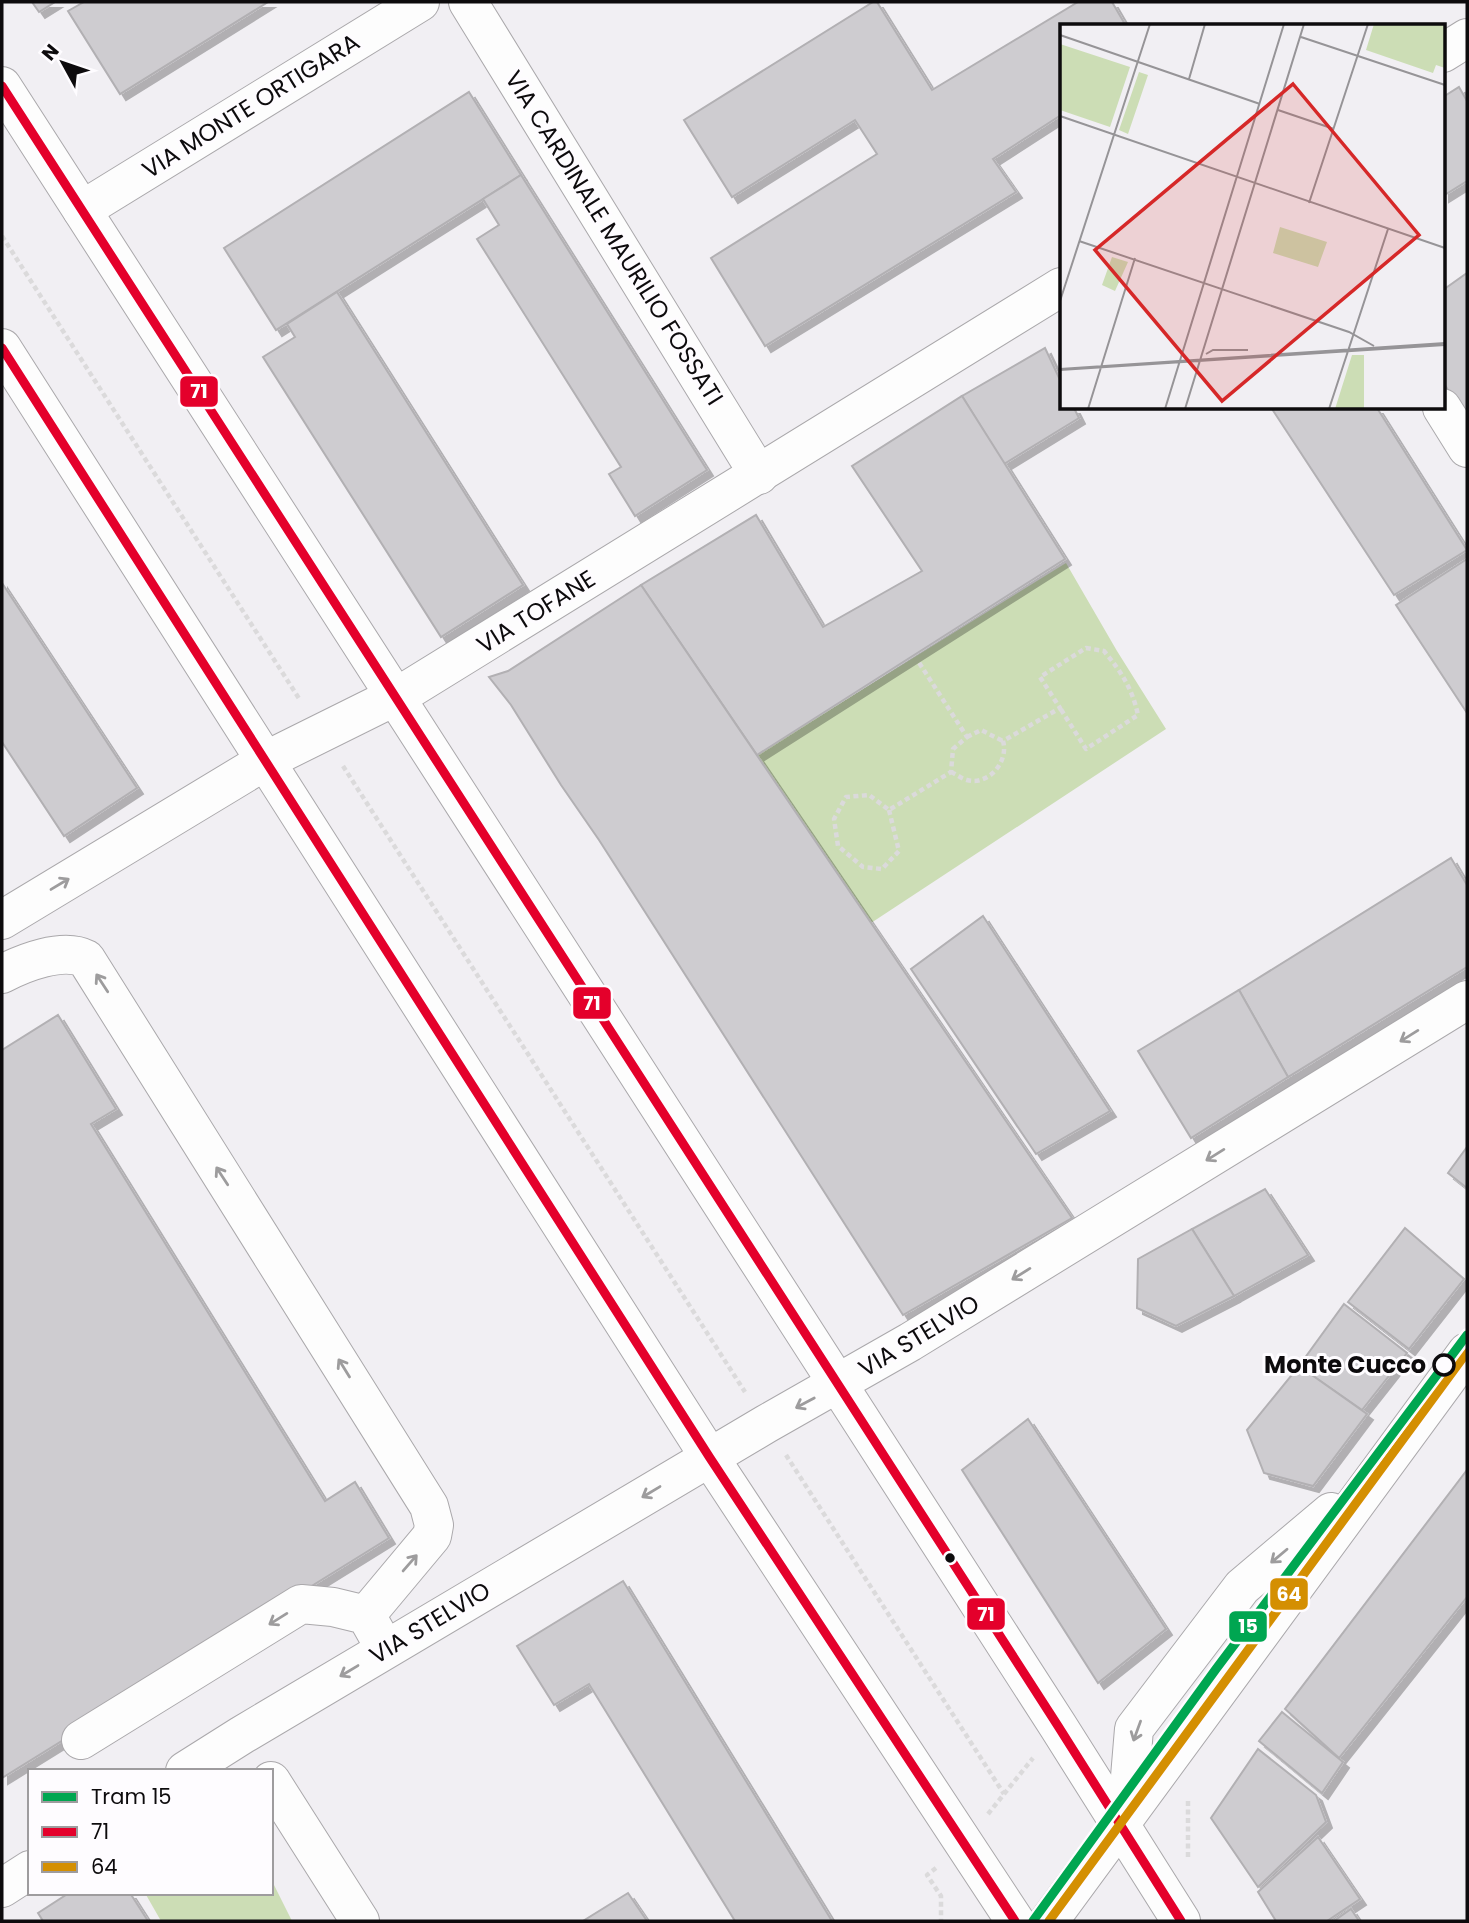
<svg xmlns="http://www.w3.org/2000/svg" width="1469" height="1923" viewBox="0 0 1469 1923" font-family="Poppins,sans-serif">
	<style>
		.green { fill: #ccddb5 }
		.building { fill: #ceccd0; stroke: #b2b0b3; stroke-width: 2; filter: url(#shadow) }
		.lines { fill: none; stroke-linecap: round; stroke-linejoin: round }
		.minor-casing { stroke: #aaa8ab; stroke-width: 40 }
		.path { stroke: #dbdadb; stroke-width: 4.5; stroke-dasharray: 5 3.5; stroke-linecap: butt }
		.minor { stroke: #fdfdfd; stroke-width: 38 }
		.bus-1-casing { stroke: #fefcff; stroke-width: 14 }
		.bus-2-casing { stroke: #fefcff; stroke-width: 14 }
		.bus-1 { stroke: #e4002b; stroke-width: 9 }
		.bus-2 { stroke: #d48f02; stroke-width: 9 }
		.tram-1-casing { stroke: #fefcff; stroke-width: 14 }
		.tram-1 { stroke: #00a651; stroke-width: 9 }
		.oneway { stroke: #9d9c9d }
		.stop-dot { fill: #fefcff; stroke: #0d0b0d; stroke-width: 3.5 }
		.bus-dot { fill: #0d0b0d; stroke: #fefcff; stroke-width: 2.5 }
		.labels { text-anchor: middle; stroke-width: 6; stroke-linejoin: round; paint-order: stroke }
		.street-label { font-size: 24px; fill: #0d0b0d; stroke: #fefcff }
		.stop-label { font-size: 24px; font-weight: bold; fill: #0d0b0d; stroke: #fefcff; text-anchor: end }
		.inset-road { fill: none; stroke: #969497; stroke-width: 2 }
		.view { fill: #d62828; fill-opacity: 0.15; stroke: #d62828; stroke-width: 3.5 }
		.inset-edge { fill: none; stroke: #0d0b0d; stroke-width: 3.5 }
		.line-badge { stroke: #fefcff; stroke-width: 2.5 }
		.badge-label { font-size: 19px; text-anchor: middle; font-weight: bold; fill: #fff }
	</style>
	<defs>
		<filter id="shadow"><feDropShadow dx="6" dy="6" stdDeviation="0" flood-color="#0004"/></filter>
	</defs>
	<rect width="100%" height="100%" fill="#f1eff3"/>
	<g class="green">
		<path d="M 1066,563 L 1117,651 L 1166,729 L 871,923 L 757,755 Z"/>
		<path d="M 271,1879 L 292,1921 L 161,1921 L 145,1893 L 271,1893 Z"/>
	</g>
	<g class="building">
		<path d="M 32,2 L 55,2 L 39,12 Z"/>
		<path d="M 84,2 L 268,2 L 120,94 L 68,11 Z"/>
		<path d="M 873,2 L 877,2 L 932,90 L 1078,2 L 1112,2 L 1126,26 L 1061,26 L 1061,115 L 993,159 L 1016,192 L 765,346 L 711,258 L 877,154 L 855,120 L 732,197 L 684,120 Z"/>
		<path d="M 1459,87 L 1467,101 L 1467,181 L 1443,196 L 1443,97 Z"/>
		<path d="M 469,92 L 521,175 L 276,330 L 224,248 Z"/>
		<path d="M 521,175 L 707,470 L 635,516 L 609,474 L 621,467 L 477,239 L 499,225 L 483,199 Z"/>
		<path d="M 1467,273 L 1467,420 L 1443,382 L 1443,290 Z"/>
		<path d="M 337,292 L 523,585 L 441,637 L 263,357 L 295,337 L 287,324 Z"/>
		<path d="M 1045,348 L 1061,382 L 1061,408 L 1074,408 L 1079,418 L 1004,464 L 962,396 Z"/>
		<path d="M 962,396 L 1065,559 L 757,755 L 641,585 L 756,515 L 823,627 L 922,571 L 852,466 Z"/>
		<path d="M 1274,408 L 1377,408 L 1467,550 L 1394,595 L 1272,409 Z"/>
		<path d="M 1467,559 L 1467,713 L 1396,605 Z"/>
		<path d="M 2,583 L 137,788 L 64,836 L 2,742 Z"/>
		<path d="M 641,585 L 1072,1218 L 903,1315 L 599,840 L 561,785 L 511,705 L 489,677 L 508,671 Z"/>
		<path d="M 1451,858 L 1467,885 L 1467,967 L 1288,1077 L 1239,990 Z"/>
		<path d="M 983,916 L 1110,1111 L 1036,1154 L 911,969 Z"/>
		<path d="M 1239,990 L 1288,1077 L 1191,1138 L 1138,1051 Z"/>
		<path d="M 58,1015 L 116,1109 L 91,1124 L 325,1501 L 355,1482 L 389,1538 L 2,1778 L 2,1050 Z"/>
		<path d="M 1467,1147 L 1467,1188 L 1448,1173 Z"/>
		<path d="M 1265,1189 L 1308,1255 L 1234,1296 L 1192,1229 Z"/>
		<path d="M 1405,1228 L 1464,1279 L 1409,1349 L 1348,1302 Z"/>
		<path d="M 1192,1229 L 1234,1296 L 1176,1326 L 1137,1308 L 1138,1259 Z"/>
		<path d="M 1344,1304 L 1407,1353 L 1362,1410 L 1299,1366 Z"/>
		<path d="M 1299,1366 L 1367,1414 L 1313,1486 L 1264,1473 L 1247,1430 Z"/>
		<path d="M 1028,1419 L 1166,1629 L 1098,1683 L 962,1470 Z"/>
		<path d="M 1467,1470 L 1467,1597 L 1339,1758 L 1285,1709 Z"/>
		<path d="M 623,1581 L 832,1921 L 735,1921 L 589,1684 L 554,1705 L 517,1646 Z"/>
		<path d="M 1282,1712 L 1343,1762 L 1322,1793 L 1259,1741 Z"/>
		<path d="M 1258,1749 L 1316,1795 L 1326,1822 L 1258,1887 L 1211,1818 Z"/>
		<path d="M 1318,1837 L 1360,1899 L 1327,1921 L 1276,1921 L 1258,1892 Z"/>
		<path d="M 69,1893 L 130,1893 L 148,1921 L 43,1921 L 38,1913 Z"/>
		<path d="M 628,1893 L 647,1921 L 583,1921 Z"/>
		<path d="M 1351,1909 L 1359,1921 L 1334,1921 Z"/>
	</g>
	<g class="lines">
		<defs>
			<g id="minor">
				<path d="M 468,2 L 759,475"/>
				<path d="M 1443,53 L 1467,38"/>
				<path d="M 2,86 L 1058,1726 L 1181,1921"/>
				<path d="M 82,210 L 420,2"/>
				<path d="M 2,348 L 710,1458 L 1015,1921"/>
				<path d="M 1442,408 L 1467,448"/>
				<path d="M 2,920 L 265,761 L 408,690 L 1061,287"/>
				<path d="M 2,974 C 23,963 63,947 86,959 L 429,1506 L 434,1525 L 432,1536 L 366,1615"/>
				<path d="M 81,1740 L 301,1604 L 333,1607 L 366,1615 L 379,1638"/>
				<path d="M 185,1771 L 242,1735 L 766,1424 L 910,1342 L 1467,1000"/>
				<path d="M 271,1781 L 360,1921"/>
				<path d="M 1122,1814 L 1129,1789 L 1134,1729 L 1242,1587 L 1331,1512"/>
				<path d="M 2,1888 L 30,1870"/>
				<path d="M 1049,1921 L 1467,1352"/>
			</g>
		</defs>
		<use href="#minor" class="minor-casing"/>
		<g class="path">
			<path d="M 2,236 L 300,700"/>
			<path d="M 967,737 L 981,730 L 1003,741"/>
			<path d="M 343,766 L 745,1392"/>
			<path d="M 951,772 C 956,774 962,779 967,780 C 989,786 1009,761 1003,741 L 1060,708 L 1040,677 L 1086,648 L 1104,651 C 1122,673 1132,688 1138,715 L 1086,749 L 1060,708"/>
			<path d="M 889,810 L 899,851 L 882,869 L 863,867 L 838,846 L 834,819 L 846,797 L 869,795 L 889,810 L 951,772 L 953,749 L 967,737 L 918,661"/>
			<path d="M 786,1455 L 1004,1794"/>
			<path d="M 1188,1801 L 1188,1858"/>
			<path d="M 988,1814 L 1033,1758"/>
			<path d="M 936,1868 L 927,1875 L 941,1896 L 941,1921"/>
		</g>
		<use href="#minor" class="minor"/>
		<defs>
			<g id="bus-1">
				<path d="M 2,86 L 1058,1726 L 1181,1921"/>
				<path d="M 2,348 L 710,1458 L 1015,1921"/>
			</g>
			<path id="bus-2" d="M 1049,1921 L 1467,1352"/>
		</defs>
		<use href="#bus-1" class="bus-1-casing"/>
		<use href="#bus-2" class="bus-2-casing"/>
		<use href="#bus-1" class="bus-1"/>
		<use href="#bus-2" class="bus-2"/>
		<defs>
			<path id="tram-1" d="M 1033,1921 L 1216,1669 L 1467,1335"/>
		</defs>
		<use href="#tram-1" class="tram-1-casing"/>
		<use href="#tram-1" class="tram-1"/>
	</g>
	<defs><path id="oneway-shaft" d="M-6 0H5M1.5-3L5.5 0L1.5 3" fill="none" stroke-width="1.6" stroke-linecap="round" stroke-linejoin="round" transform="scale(1.75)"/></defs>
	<g class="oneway">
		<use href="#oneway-shaft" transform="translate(60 884) rotate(-31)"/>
		<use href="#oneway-shaft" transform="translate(102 983) rotate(-123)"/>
		<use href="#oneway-shaft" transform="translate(1409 1036) rotate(148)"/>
		<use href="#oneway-shaft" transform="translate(1215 1155) rotate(148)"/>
		<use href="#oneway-shaft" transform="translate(222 1176) rotate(-123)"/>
		<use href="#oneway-shaft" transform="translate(1021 1274) rotate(148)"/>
		<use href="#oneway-shaft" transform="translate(344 1368) rotate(-122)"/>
		<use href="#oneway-shaft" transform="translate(805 1403) rotate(152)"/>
		<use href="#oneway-shaft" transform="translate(651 1492) rotate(149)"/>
		<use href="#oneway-shaft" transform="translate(1279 1556) rotate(140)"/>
		<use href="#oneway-shaft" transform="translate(410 1563) rotate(-49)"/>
		<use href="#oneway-shaft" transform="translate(278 1619) rotate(148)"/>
		<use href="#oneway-shaft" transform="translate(349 1671) rotate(149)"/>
		<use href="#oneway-shaft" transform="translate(1137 1731) rotate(110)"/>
	</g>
	<circle class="stop-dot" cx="1444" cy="1365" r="10"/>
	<circle class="bus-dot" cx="950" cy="1558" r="6"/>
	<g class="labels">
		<g class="street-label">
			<text transform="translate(251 106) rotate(-32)" y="8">VIA MONTE ORTIGARA</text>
			<text transform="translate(614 238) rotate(58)" y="8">VIA CARDINALE MAURILIO FOSSATI</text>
			<text transform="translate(536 612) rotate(-32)" y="8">VIA TOFANE</text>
			<text transform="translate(919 1336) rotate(-31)" y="8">VIA STELVIO</text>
			<text transform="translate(430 1623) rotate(-31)" y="8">VIA STELVIO</text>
		</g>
		<g class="stop-label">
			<text x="1426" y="1373">Monte Cucco</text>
		</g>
	</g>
	<g transform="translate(1060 24)">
		<rect width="385" height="385" fill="#f1eff3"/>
		<path d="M 314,0 L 385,0 L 385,44 L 376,41 L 373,49 L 306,26 ZM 0,20 L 70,43 L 50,103 L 0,86 ZM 79,48 L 88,51 L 68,110 L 59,106 ZM 220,203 L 267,218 L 258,243 L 213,229 ZM 52,233 L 68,238 L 55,267 L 42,261 ZM 292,331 L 304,331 L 304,385 L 275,385 Z" fill="#ccddb5"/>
		<path class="inset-road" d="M 0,11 L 200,80M 241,13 L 385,61M 129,55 L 145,0M 218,86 L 274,105M 0,92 L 385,224M 249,179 L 308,0M 19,217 L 289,308 L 314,322M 0,277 L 90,0M 146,330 L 153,326 L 188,326M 0,345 L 385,319M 0,346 L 385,321M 28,385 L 75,234M 105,385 L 224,0M 125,385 L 244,0M 269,385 L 328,205"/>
		<path class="view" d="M 233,60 L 359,211 L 162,377 L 35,226 Z"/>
		<rect width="385" height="385" class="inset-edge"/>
	</g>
	<g class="line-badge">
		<rect x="179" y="375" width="40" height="33" rx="7" fill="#e4002b"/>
		<rect x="572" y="986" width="40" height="34" rx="7" fill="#e4002b"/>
		<rect x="1269" y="1577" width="40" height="34" rx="7" fill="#d48f02"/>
		<rect x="966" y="1597" width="40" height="34" rx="7" fill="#e4002b"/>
		<rect x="1228" y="1610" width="40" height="33" rx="7" fill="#00a651"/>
	</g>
	<g class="badge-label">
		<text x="199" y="398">71</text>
		<text x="592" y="1010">71</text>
		<text x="1289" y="1601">64</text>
		<text x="986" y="1621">71</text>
		<text x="1248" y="1633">15</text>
	</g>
	<rect width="1469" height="1923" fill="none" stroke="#0d0b0d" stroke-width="7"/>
	<rect x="28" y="1769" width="245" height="126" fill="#fefcff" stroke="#9e9c9e" stroke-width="2"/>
	<rect x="42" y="1792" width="35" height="10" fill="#00a651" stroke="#9e9c9e" stroke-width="2"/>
	<text x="91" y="1804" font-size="21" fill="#0d0b0d">Tram 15</text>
	<rect x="42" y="1827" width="35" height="10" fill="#e4002b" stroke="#9e9c9e" stroke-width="2"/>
	<text x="91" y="1839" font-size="21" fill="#0d0b0d">71</text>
	<rect x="42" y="1862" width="35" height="10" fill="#d48f02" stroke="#9e9c9e" stroke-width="2"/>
	<text x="91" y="1874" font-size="21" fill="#0d0b0d">64</text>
	<g transform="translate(63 63) rotate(310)" stroke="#fefcff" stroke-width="5" paint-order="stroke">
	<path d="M0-5L12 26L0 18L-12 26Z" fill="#0d0b0d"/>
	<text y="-10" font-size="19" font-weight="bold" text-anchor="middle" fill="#0d0b0d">N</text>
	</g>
</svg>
